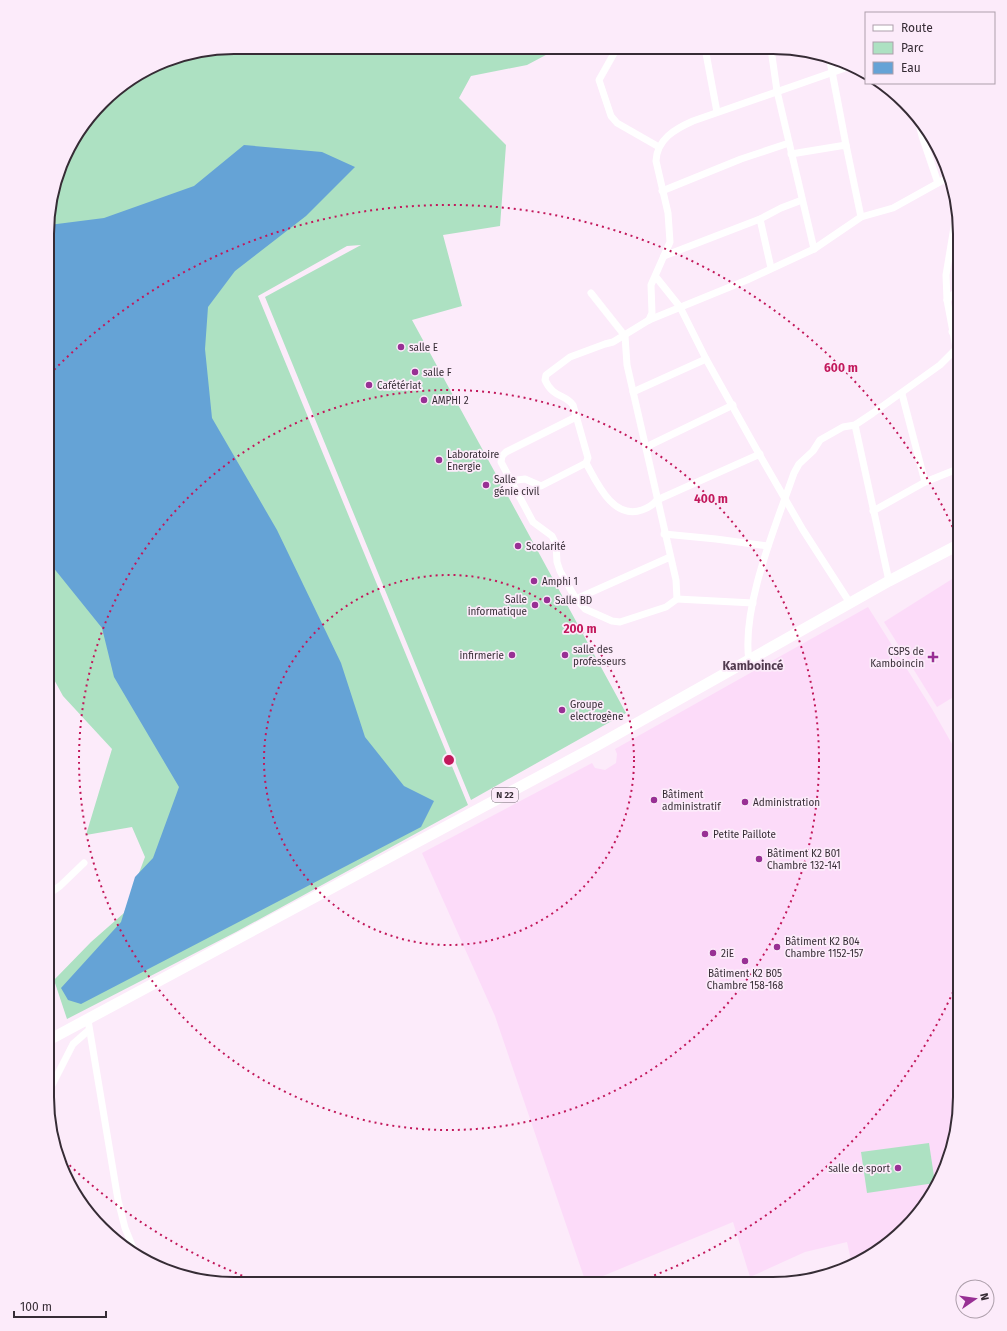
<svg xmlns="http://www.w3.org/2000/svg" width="1007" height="1331" viewBox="0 0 1007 1331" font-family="'Fira Sans',sans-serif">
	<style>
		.built { fill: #fcdbf9 }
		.green { fill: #ade1c2 }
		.water { fill: #65a3d6 }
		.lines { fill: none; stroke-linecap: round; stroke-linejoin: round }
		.street { stroke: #fff; stroke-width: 7 }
		.primary { stroke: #fff; stroke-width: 11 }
		.ring { fill: none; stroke: #c2185b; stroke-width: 2; stroke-dasharray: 2 4 }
		.poi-dot { fill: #983094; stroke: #fcebfa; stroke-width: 1.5 }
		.labels { text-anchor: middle; stroke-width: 3.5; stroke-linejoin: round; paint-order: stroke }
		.shield { fill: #fcebfa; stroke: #716570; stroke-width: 1 }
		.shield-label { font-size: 9px; font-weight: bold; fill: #362c35 }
		.poi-label { font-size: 10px; fill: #362c35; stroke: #fcebfa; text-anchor: start }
		.quarter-label { font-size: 12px; font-weight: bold; fill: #513b4f; stroke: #fcebfa }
		.rim { fill: none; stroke: #362c35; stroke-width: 2 }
		.centre { fill: #c2185b; stroke: #fcebfa; stroke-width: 2 }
		.ring-label { font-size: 12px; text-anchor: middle; font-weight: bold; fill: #c2185b; stroke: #fcebfa; stroke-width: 3.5; stroke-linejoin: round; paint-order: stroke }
	</style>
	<rect width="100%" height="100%" fill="#fcebfa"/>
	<g class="built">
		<path d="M 960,574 L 960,693 L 937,707 L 884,622 Z"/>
		<path d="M 868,607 L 932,709 L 960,758 L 960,1110 L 950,1157 L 928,1201 L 896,1238 L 856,1265 L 852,1265 L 847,1242 L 805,1252 L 750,1277 L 733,1222 L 586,1283 L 495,1016 L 422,853 L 592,763 L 595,768 L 605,770 L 616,763 L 617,754 L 615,749 Z"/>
	</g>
	<g class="green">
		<path d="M 234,47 L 559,48 L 527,65 L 471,76 L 459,98 L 506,145 L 500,226 L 443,235 L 462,306 L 412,320 L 626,713 L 471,800 L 265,297 L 361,245 L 347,246 L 258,296 L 468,805 L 236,932 L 67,1019 L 54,980 L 91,942 L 124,913 L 145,857 L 132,827 L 86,835 L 112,749 L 63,696 L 51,674 L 54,638 L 48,613 L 49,209 L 72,141 L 111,93 L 174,57 Z"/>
		<path d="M 929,1143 L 935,1183 L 867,1193 L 861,1152 Z"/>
	</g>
	<path class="water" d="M 244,145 L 322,152 L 355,167 L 306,216 L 235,271 L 208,307 L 205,349 L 212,418 L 277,530 L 341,663 L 365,737 L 404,786 L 434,801 L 421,827 L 81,1004 L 68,1000 L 61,988 L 121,922 L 135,877 L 153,858 L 179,787 L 114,677 L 102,628 L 48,561 L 49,225 L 104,218 L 194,186 Z"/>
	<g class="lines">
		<g class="street">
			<path d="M 617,48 L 599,80 L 611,116 L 617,123 L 659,147"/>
			<path d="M 705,48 L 717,112"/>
			<path d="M 771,49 L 777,91 L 814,249"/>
			<path d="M 771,51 L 781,49"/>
			<path d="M 830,61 L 846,145"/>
			<path d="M 917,116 L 922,136 L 938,183"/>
			<path d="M 791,154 L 846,145 L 861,217"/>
			<path d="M 662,191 L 741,159 L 789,143"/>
			<path d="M 956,215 L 946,275 L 947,300 L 960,369"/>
			<path d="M 760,219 L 781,208 L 802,200"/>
			<path d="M 664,256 L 760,219 L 771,268"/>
			<path d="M 656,277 L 680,307 L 706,359 L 758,452 L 803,530 L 850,603"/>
			<path d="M 947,300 L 960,288"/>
			<path d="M 649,320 L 652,313 L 651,285 L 670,242 L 668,213 L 656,161 C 657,139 675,129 693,121 L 848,67"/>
			<path d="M 952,332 L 960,330"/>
			<path d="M 633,392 L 706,359"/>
			<path d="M 902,394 L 925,482"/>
			<path d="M 576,417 L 506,452 L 502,456 L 501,462 L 533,522 L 552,536 L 556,544 L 557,562 L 560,571 L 576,599 L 670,557"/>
			<path d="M 855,425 L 889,581"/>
			<path d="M 646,447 L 733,405"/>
			<path d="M 586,463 C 597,483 613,520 642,510 C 648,508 653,505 657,500 L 760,454"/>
			<path d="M 510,481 L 525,479 L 541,486 L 586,463 L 588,458 L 573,405 C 565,394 553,398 545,380 L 546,375 L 570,357 L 605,344 L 613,342 L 649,320 L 747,280 L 814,249 L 861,217 L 893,208 L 947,178"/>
			<path d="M 873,511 L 925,482 L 960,468"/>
			<path d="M 664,534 L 716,539 L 768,546"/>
			<path d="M 576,599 L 585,609 L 612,621 L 620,622 L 666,607 L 677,599 L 676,580 L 627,365 L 625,336 L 591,293"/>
			<path d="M 677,599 L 753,603"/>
			<path d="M 749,661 C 741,607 776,525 794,473 L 799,464 L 813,451 L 820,440 L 843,427 L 855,425 L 873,413 L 940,365 L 956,349"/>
			<path d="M 47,895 L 60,886 L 84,863"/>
			<path d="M 88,1020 L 118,1200 L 125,1228 L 136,1255"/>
			<path d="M 47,1095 L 73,1044 L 89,1030"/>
		</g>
		<path class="primary" d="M 47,1041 L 598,745 L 889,581 L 960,544"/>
	</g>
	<g class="ring">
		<circle cx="449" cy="760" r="185"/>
		<circle cx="449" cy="760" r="370"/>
		<path d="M958 981A555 555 0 0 1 634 1283M259 1282A555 555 0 0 1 63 1159M50 374A555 555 0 0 1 958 539"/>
	</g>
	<g class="poi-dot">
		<circle cx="401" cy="347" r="4"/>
		<circle cx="415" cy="372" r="4"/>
		<circle cx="369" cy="385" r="4"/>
		<circle cx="424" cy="400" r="4"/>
		<circle cx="439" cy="460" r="4"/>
		<circle cx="486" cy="485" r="4"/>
		<circle cx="518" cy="546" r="4"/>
		<circle cx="534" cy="581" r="4"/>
		<circle cx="547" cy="600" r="4"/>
		<circle cx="535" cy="605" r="4"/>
		<circle cx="512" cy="655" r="4"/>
		<circle cx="565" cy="655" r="4"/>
		<path d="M931 651h4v4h4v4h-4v4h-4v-4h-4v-4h4z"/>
		<circle cx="562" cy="710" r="4"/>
		<circle cx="654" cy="800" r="4"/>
		<circle cx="745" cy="802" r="4"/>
		<circle cx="705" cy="834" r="4"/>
		<circle cx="759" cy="859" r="4"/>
		<circle cx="777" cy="947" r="4"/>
		<circle cx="713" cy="953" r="4"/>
		<circle cx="745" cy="961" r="4"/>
		<circle cx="898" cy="1168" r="4"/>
	</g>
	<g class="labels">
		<rect class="shield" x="492" y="788" width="26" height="14" rx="3"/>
		<g class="shield-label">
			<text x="505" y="798">N 22</text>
		</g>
		<g class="poi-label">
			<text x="409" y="351">salle E</text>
			<text x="423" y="376">salle F</text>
			<text x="377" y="389">Cafétériat</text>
			<text x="432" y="404">AMPHI 2</text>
			<text x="447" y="458">Laboratoire<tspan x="447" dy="12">Energie</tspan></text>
			<text x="494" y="483">Salle<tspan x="494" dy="12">génie civil</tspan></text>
			<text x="526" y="550">Scolarité</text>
			<text x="542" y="585">Amphi 1</text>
			<text x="527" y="603" text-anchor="end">Salle<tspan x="527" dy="12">informatique</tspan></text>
			<text x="555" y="604">Salle BD</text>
			<text x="573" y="653">salle des<tspan x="573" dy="12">professeurs</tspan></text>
			<text x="924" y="655" text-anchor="end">CSPS de<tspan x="924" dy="12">Kamboincin</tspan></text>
			<text x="504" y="659" text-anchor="end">infirmerie</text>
			<text x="570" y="708">Groupe<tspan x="570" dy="12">electrogène</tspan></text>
			<text x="662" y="798">Bâtiment<tspan x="662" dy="12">administratif</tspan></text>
			<text x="753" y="806">Administration</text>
			<text x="713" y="838">Petite Paillote</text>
			<text x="767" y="857">Bâtiment K2 B01<tspan x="767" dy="12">Chambre 132-141</tspan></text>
			<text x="785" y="945">Bâtiment K2 B04<tspan x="785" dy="12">Chambre 1152-157</tspan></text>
			<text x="721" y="957">2iE</text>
			<text x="745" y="977" text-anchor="middle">Bâtiment K2 B05<tspan x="745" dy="12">Chambre 158-168</tspan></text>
			<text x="890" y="1172" text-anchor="end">salle de sport</text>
		</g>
		<g class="quarter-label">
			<text x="753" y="670">Kamboincé</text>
		</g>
	</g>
	<path d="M0 0H1007V1331H0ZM234 54H773A180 180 0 0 1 953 234V1097A180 180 0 0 1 773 1277H234A180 180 0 0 1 54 1097V234A180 180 0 0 1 234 54Z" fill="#fcebfa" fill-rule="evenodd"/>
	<path class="rim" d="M234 54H773A180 180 0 0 1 953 234V1097A180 180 0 0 1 773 1277H234A180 180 0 0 1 54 1097V234A180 180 0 0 1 234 54Z"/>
	<circle cx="449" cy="760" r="6" class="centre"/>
	<g class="ring-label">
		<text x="841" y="372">600 m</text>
		<text x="711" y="503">400 m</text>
		<text x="580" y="633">200 m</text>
	</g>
	<rect x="865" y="12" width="130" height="72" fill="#fcebfa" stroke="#ad9fab"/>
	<rect x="873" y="25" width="20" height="6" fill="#ffffff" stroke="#ad9fab"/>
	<text x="901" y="32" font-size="12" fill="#362c35">Route</text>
	<rect x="873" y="42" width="20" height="12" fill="#ade1c2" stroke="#ad9fab"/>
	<text x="901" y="52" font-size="12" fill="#362c35">Parc</text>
	<rect x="873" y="62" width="20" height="12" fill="#65a3d6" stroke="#ad9fab"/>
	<text x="901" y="72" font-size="12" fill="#362c35">Eau</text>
	<g transform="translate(975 1299) rotate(77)"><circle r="19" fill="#fcebfa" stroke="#ad9fab"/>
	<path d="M0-3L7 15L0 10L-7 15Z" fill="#983094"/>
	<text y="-6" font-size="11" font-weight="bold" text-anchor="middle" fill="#362c35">N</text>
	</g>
	<path d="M14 1311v6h92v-6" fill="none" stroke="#362c35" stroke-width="2"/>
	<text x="20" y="1311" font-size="12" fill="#362c35" stroke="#fcebfa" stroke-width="3" paint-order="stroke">100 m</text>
</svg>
